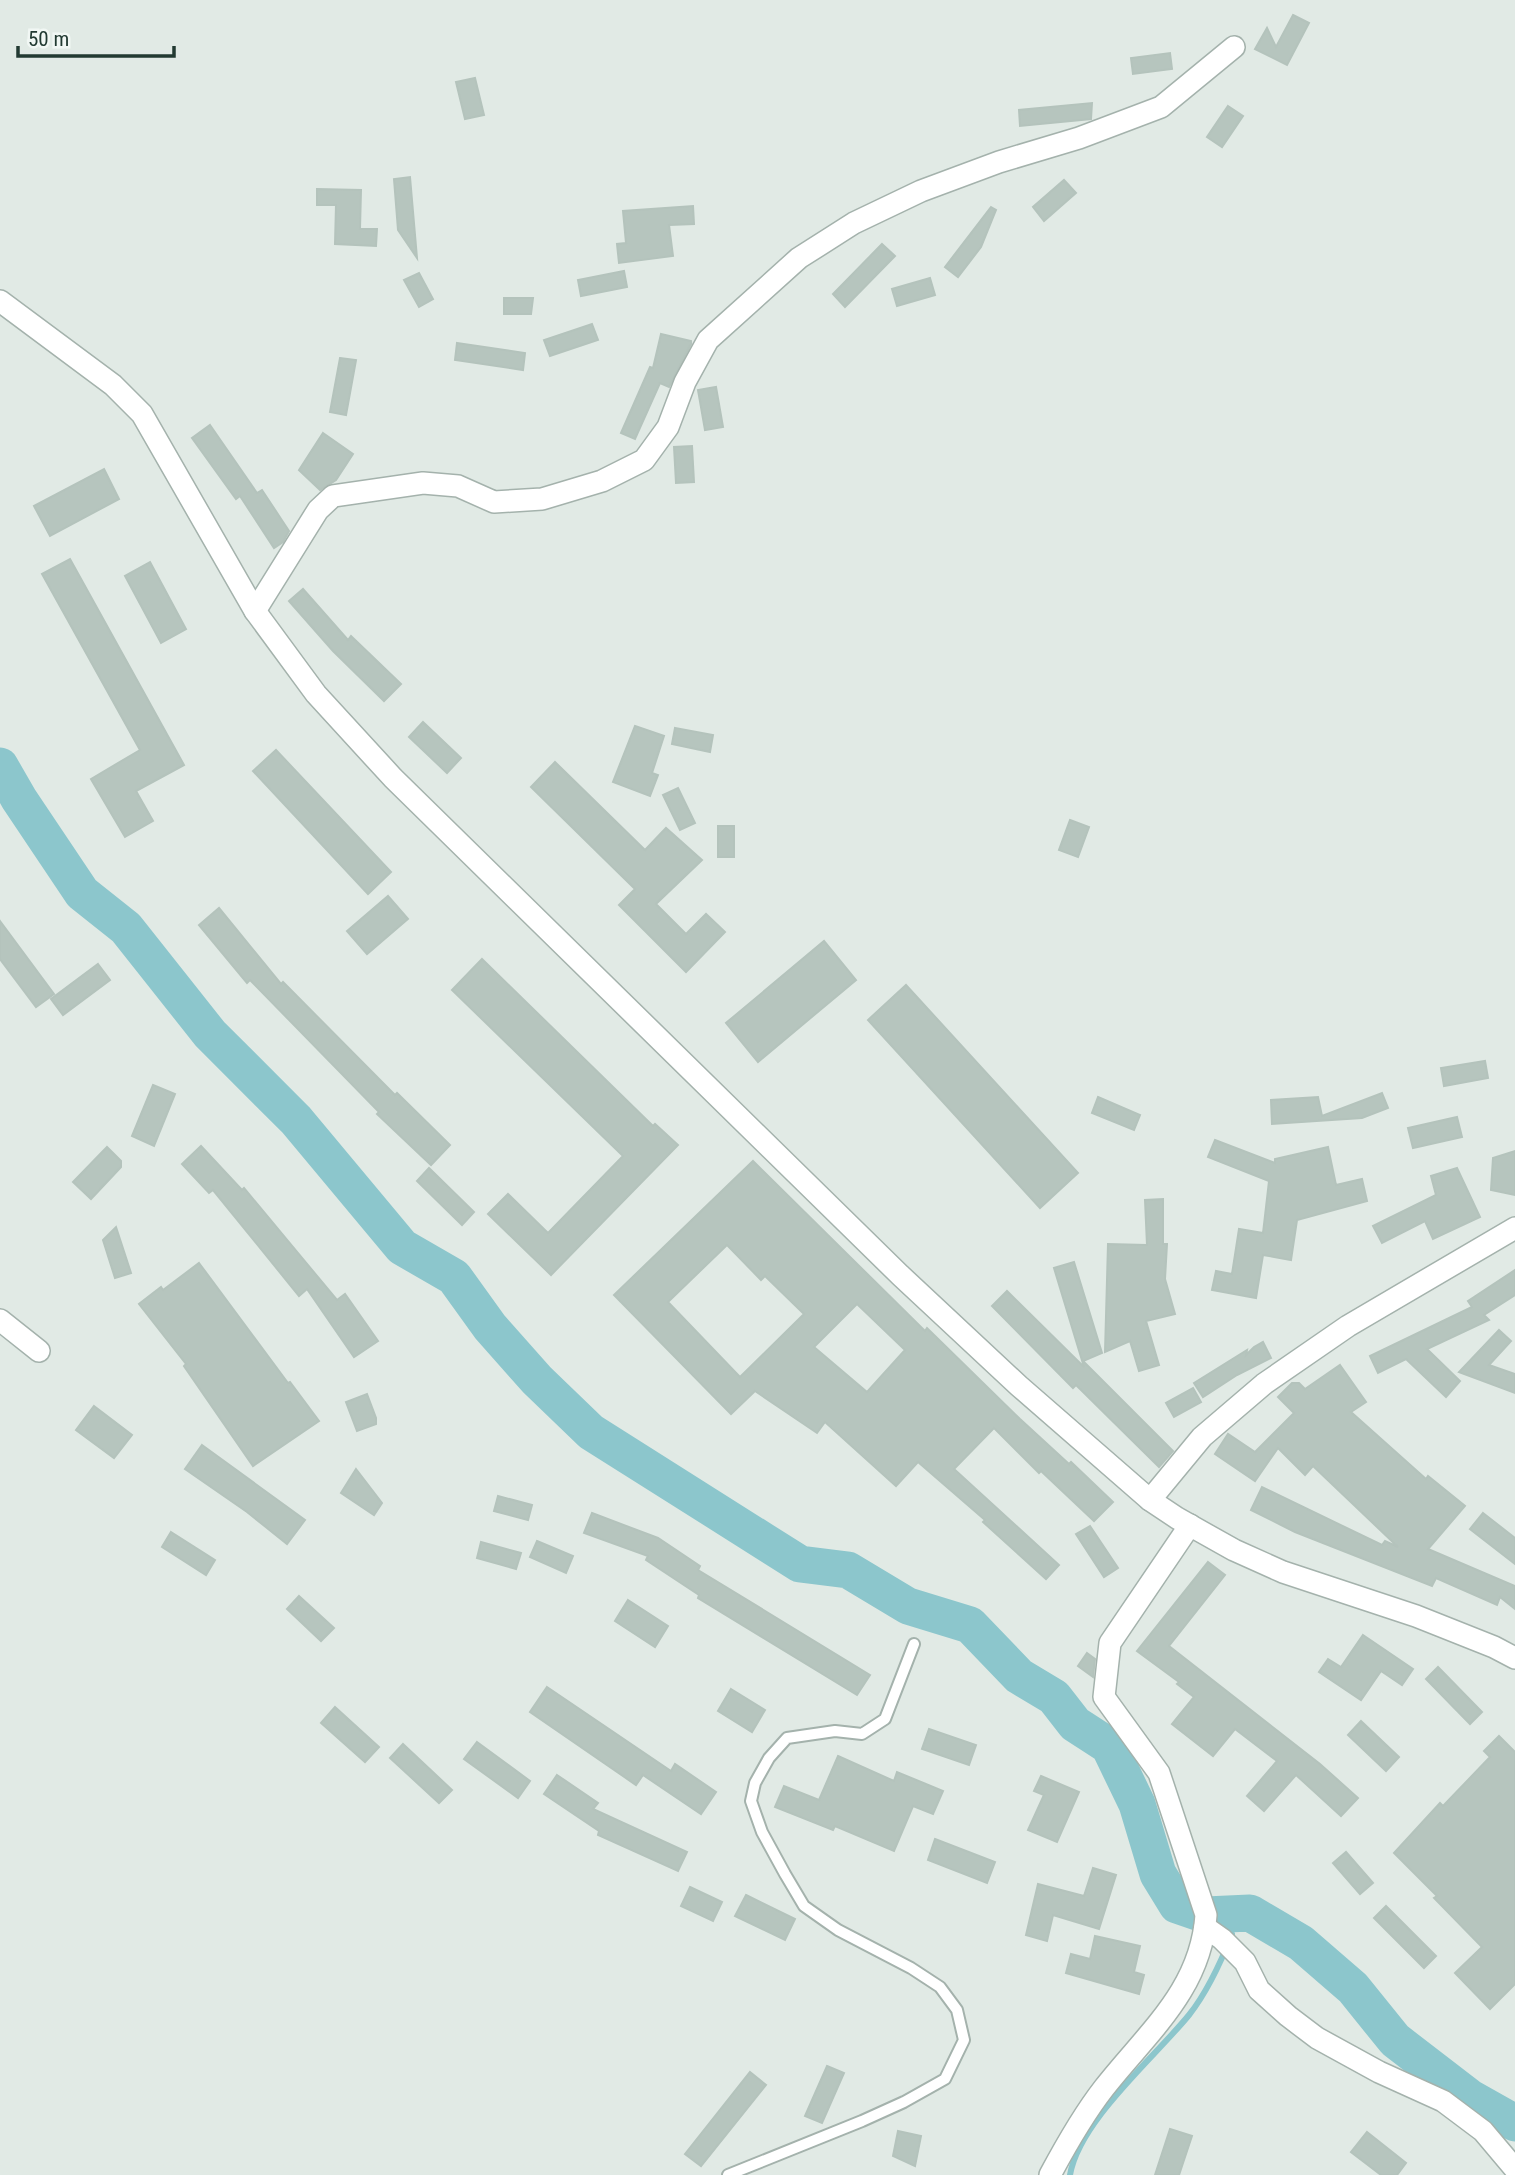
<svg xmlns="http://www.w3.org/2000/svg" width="1515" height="2175" viewBox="0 0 1515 2175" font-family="'Roboto Condensed',sans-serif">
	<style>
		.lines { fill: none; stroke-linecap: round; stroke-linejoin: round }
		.stream { stroke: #8cc6cc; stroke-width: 6 }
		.river { stroke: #8cc6cc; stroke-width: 37 }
		.building { fill: #b6c5be; stroke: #b4c3bc; stroke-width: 2; fill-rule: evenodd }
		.service-casing { stroke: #a4b2ac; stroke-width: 14 }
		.minor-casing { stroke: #a4b2ac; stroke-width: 24 }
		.tertiary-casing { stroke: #a4b2ac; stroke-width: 24 }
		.service { stroke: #fff; stroke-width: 10 }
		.minor { stroke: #fff; stroke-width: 21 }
		.tertiary { stroke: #fff; stroke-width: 21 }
	</style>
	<rect width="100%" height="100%" fill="#e1eae5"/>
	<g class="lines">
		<path class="stream" d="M 1070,2175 C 1079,2121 1155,2057 1189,2015 C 1208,1991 1221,1962 1232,1934 L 1218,1915"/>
		<path class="river" d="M 0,766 L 19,799 L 82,893 L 126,928 L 210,1034 L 296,1120 L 402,1247 L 454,1277 L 490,1327 L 537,1380 L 591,1432 L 800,1564 L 848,1570 L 908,1606 L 970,1625 L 1019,1676 L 1054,1697 L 1075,1724 L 1109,1746 L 1137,1804 L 1158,1874 L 1177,1905 L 1206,1915 L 1250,1913 L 1301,1943 L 1353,1988 L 1395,2040 L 1469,2097 L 1515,2123"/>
	</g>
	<g class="building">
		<path d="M 1293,15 L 1309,23 L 1287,65 L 1255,49 L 1267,28 L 1276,47 Z"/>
		<path d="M 1170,53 L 1172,69 L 1133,74 L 1131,58 Z"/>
		<path d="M 475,78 L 484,115 L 465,119 L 456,82 Z"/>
		<path d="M 1092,103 L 1091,119 L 1020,126 L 1019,110 Z"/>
		<path d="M 1228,106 L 1243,116 L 1222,147 L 1207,137 Z"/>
		<path d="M 410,177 L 417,258 L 398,230 L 394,179 Z"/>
		<path d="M 1064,180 L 1076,193 L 1044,221 L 1033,207 Z"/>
		<path d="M 317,189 L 361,190 L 360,229 L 377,229 L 376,246 L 335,244 L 336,205 L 317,205 Z"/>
		<path d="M 693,206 L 694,224 L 669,225 L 673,256 L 619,263 L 617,244 L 626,243 L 623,211 Z"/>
		<path d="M 991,207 L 996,210 L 981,247 L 958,277 L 945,267 Z"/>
		<path d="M 882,244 L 895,256 L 845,307 L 833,294 Z"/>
		<path d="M 624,271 L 627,287 L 581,296 L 578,280 Z"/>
		<path d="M 419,273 L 433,299 L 419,307 L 404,280 Z"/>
		<path d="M 930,278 L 935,295 L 897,306 L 892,289 Z"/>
		<path d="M 504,298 L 533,298 L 531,314 L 504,314 Z"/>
		<path d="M 592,324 L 598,340 L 550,356 L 544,340 Z"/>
		<path d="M 661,334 L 691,341 L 691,344 L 669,387 L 660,383 L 635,439 L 621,433 L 650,367 L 653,368 Z"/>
		<path d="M 457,343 L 525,353 L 523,370 L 455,360 Z"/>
		<path d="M 340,358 L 356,360 L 346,415 L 330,412 Z"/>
		<path d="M 716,387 L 723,427 L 705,430 L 698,390 Z"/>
		<path d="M 210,425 L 257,493 L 262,490 L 289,531 L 283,542 L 274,548 L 240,496 L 236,499 L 192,438 Z"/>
		<path d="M 323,433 L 353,454 L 336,480 L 320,490 L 299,470 Z"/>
		<path d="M 692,446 L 694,482 L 676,483 L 674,447 Z"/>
		<path d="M 104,469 L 119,499 L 50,536 L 34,506 Z"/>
		<path d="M 70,559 L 184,765 L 136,791 L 153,821 L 125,837 L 91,779 L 140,750 L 42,574 Z"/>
		<path d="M 150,562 L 186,629 L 161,643 L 125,576 Z"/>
		<path d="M 303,589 L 348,640 L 351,636 L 401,684 L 384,701 L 333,651 L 289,601 Z"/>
		<path d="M 423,722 L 461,758 L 447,773 L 409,737 Z"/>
		<path d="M 635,726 L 664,736 L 652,773 L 658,775 L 650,796 L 613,782 Z"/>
		<path d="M 675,728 L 713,735 L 710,752 L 672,744 Z"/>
		<path d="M 276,750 L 391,872 L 368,894 L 253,771 Z"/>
		<path d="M 555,762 L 645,850 L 666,828 L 702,860 L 656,904 L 686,934 L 706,914 L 725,932 L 686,972 L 619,905 L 635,889 L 531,787 Z"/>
		<path d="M 678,788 L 695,823 L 680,830 L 663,795 Z"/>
		<path d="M 1070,820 L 1089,827 L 1078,857 L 1059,850 Z"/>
		<rect x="718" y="826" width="16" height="31"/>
		<path d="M 388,896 L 408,919 L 367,954 L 347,931 Z"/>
		<path d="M 219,908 L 281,984 L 283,982 L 395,1095 L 397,1093 L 450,1145 L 431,1165 L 377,1114 L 379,1112 L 250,980 L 247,983 L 199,925 Z"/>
		<path d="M 0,921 L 54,994 L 36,1007 L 0,959 Z"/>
		<path d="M 824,941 L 856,980 L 758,1062 L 726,1023 Z"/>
		<path d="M 482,959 L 653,1126 L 655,1124 L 678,1145 L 551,1275 L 488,1214 L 508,1194 L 548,1233 L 623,1156 L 452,990 Z"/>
		<path d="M 98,964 L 110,980 L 63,1015 L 51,999 Z"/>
		<path d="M 906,985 L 1078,1173 L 1040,1208 L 868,1020 Z"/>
		<path d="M 1485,1061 L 1488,1078 L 1444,1086 L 1441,1068 Z"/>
		<path d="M 153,1085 L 175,1094 L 154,1146 L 132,1136 Z"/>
		<path d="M 1382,1093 L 1388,1108 L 1362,1118 L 1272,1124 L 1271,1100 L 1318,1097 L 1322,1116 Z"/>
		<path d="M 1098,1097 L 1140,1115 L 1134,1130 L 1092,1113 Z"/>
		<path d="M 1457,1117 L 1462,1137 L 1413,1148 L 1408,1128 Z"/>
		<path d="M 1215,1140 L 1275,1163 L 1275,1159 L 1328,1147 L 1336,1185 L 1362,1179 L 1367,1201 L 1297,1220 L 1291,1260 L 1263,1255 L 1256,1298 L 1212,1290 L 1216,1271 L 1232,1274 L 1239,1229 L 1263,1233 L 1269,1181 L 1208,1157 Z"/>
		<path d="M 201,1146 L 242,1190 L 244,1188 L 337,1300 L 345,1294 L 378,1341 L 354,1357 L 307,1289 L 299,1296 L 213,1190 L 209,1193 L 182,1164 Z"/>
		<path d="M 107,1147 L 121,1161 L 121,1167 L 91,1199 L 73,1182 Z"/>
		<path d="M 1515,1151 L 1515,1195 L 1491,1190 L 1493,1158 Z"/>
		<path d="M 753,1161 L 925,1331 L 927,1328 L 1020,1419 L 1069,1464 L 1071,1462 L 1113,1502 L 1094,1521 L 1041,1471 L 1039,1473 L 994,1428 L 954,1469 L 1059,1565 L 1046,1579 L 983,1522 L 985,1520 L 918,1462 L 896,1486 L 825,1422 L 817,1433 L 755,1391 L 731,1414 L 614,1295 ZM 727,1245 L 761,1280 L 765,1276 L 804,1314 L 740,1377 L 668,1302 ZM 857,1304 L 905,1350 L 867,1392 L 814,1347 Z"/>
		<path d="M 429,1168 L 474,1212 L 462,1225 L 417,1181 Z"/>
		<path d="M 1457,1168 L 1480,1217 L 1433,1239 L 1425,1221 L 1382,1243 L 1373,1226 L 1436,1195 L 1431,1176 Z"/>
		<path d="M 1163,1199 L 1163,1244 L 1167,1244 L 1165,1279 L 1175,1314 L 1146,1321 L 1159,1365 L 1139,1371 L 1130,1341 L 1105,1352 L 1108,1244 L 1147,1245 L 1145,1200 Z"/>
		<path d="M 116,1227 L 131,1273 L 115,1278 L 103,1240 Z"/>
		<path d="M 1074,1262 L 1102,1353 L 1083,1361 L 1173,1451 L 1159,1467 L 1076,1385 L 1073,1388 L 992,1306 L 1007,1291 L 1084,1367 L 1054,1268 Z"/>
		<path d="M 199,1263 L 288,1383 L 290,1382 L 319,1421 L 253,1466 L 184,1366 L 186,1364 L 139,1304 L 161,1287 L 163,1290 Z"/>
		<path d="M 1515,1270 L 1515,1295 L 1484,1315 L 1489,1320 L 1427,1349 L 1460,1381 L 1446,1397 L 1406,1359 L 1378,1373 L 1370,1356 L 1472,1307 L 1468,1301 Z"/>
		<path d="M 1499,1330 L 1511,1341 L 1489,1365 L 1515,1374 L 1515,1393 L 1459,1372 Z"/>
		<path d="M 1263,1342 L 1271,1358 L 1237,1375 L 1203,1397 L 1194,1383 L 1247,1350 L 1246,1355 L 1254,1347 Z"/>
		<path d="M 1340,1365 L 1366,1402 L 1351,1412 L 1426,1479 L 1428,1476 L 1465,1506 L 1428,1549 L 1515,1586 L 1515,1609 L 1500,1597 L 1497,1605 L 1436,1578 L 1432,1586 L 1295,1532 L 1251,1510 L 1262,1487 L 1382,1545 L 1385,1541 L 1398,1547 L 1313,1466 L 1305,1475 L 1278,1448 L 1255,1481 L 1215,1454 L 1228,1434 L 1255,1452 L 1294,1413 L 1278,1397 L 1292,1383 L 1299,1383 L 1305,1389 Z"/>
		<path d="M 1193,1388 L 1201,1402 L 1174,1417 L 1166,1403 Z"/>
		<path d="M 367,1394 L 376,1418 L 376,1424 L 357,1431 L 346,1402 Z"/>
		<path d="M 94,1406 L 132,1435 L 114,1458 L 76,1430 Z"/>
		<path d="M 202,1445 L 305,1520 L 287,1544 L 247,1512 L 185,1469 Z"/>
		<path d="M 356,1469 L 382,1503 L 374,1515 L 341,1493 Z"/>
		<path d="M 498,1496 L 532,1505 L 528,1520 L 494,1511 Z"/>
		<path d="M 592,1513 L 658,1538 L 700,1566 L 698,1570 L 870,1675 L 857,1695 L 698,1598 L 699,1595 L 646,1560 L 648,1556 L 584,1533 Z"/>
		<path d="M 1483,1513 L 1515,1538 L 1515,1564 L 1470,1529 Z"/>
		<path d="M 1090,1526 L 1118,1568 L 1104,1577 L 1076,1534 Z"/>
		<path d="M 171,1532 L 215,1560 L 206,1575 L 162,1547 Z"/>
		<path d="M 537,1541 L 573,1556 L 566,1573 L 530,1557 Z"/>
		<path d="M 481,1542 L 521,1553 L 516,1569 L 477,1558 Z"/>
		<path d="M 1208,1562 L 1225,1575 L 1169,1646 L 1320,1764 L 1358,1798 L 1341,1816 L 1296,1775 L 1264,1811 L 1247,1796 L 1277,1761 L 1235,1729 L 1213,1756 L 1172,1724 L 1194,1697 L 1177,1684 L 1179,1682 L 1137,1651 Z"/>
		<path d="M 299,1596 L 334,1628 L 321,1641 L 287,1609 Z"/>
		<path d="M 628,1600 L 668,1626 L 655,1647 L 615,1621 Z"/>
		<path d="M 1363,1635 L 1413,1669 L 1402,1685 L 1381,1671 L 1361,1700 L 1319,1672 L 1328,1659 L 1341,1667 Z"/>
		<path d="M 1087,1653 L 1095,1659 L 1093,1677 L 1078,1666 Z"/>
		<path d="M 1438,1667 L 1482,1712 L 1470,1724 L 1426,1679 Z"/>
		<path d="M 547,1687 L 671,1771 L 675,1764 L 716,1792 L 701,1814 L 643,1775 L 636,1785 L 530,1712 Z"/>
		<path d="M 731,1689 L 765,1710 L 752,1732 L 718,1711 Z"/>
		<path d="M 335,1707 L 379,1747 L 365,1762 L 321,1723 Z"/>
		<path d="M 1361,1721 L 1399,1757 L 1386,1771 L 1348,1735 Z"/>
		<path d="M 929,1729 L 976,1745 L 969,1765 L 922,1749 Z"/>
		<path d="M 1499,1736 L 1515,1752 L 1515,1984 L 1490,2009 L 1455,1973 L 1482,1947 L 1434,1898 L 1437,1896 L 1394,1853 L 1440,1803 L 1443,1806 L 1490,1757 L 1484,1751 Z"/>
		<path d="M 477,1742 L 530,1781 L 518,1798 L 464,1759 Z"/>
		<path d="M 403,1744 L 452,1790 L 439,1803 L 390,1758 Z"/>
		<path d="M 838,1756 L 894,1781 L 897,1772 L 943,1791 L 933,1814 L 913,1806 L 894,1851 L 835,1826 L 833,1830 L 775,1807 L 784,1786 L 819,1800 Z"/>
		<path d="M 557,1775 L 598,1803 L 593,1809 L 687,1852 L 678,1871 L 598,1835 L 599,1831 L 544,1794 Z"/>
		<path d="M 1041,1776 L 1079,1792 L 1057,1842 L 1028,1830 L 1044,1795 L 1034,1791 Z"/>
		<path d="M 935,1839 L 995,1862 L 987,1883 L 928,1860 Z"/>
		<path d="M 1346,1852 L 1373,1883 L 1360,1894 L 1333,1863 Z"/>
		<path d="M 1093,1868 L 1116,1875 L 1099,1929 L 1053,1915 L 1047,1941 L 1026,1935 L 1038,1884 L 1084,1896 Z"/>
		<path d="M 690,1887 L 722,1902 L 713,1921 L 681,1906 Z"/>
		<path d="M 746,1895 L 795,1919 L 785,1940 L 735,1916 Z"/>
		<path d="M 1386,1906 L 1436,1956 L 1424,1968 L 1374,1918 Z"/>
		<path d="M 1095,1936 L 1140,1946 L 1134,1972 L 1144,1975 L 1139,1994 L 1066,1973 L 1071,1954 L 1090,1959 Z"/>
		<path d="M 827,2066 L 844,2073 L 822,2123 L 805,2116 Z"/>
		<path d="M 750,2072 L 766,2085 L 701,2166 L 685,2154 Z"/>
		<path d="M 1170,2129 L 1192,2136 L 1179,2175 L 1155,2175 Z"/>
		<path d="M 898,2131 L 921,2136 L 915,2166 L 893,2156 Z"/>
		<path d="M 1367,2132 L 1406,2163 L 1397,2175 L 1381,2175 L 1351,2152 Z"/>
	</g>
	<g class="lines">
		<defs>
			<path id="service" d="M 728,2175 L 862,2121 L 904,2102 L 945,2079 L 964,2040 L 957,2010 L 940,1987 L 911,1968 L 838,1930 L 804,1906 L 785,1874 L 762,1832 L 751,1801 L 755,1783 L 769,1758 L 787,1738 L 835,1731 L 862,1734 L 885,1719 L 914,1644"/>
			<g id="minor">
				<path d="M 255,611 L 318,510 L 333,496 L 423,483 L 458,486 L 494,502 L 542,499 L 602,481 L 644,460 L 668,427 L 685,382 L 708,340 L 799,258 L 854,223 L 921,191 L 999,162 L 1079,138 L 1161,107 L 1234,47"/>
				<path d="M 0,1320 L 39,1351"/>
				<path d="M 1150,1500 L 1202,1437 L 1264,1384 L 1348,1326 L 1515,1228"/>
				<path d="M 1205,1927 L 1222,1939 L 1245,1962 L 1259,1990 L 1288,2016 L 1317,2038 L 1379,2072 L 1443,2101 L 1483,2131 L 1515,2169"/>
				<path d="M 1050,2175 C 1066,2145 1083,2115 1104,2088 C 1147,2033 1201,1990 1206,1915 L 1159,1773 L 1104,1697 L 1110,1643 L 1190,1525"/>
			</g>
			<path id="tertiary" d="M 0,301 L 113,385 L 142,414 L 255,611 L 316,694 L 393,778 L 900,1275 L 1019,1386 L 1150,1500 L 1177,1518 L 1234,1550 L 1283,1572 L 1416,1616 L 1494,1647 L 1515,1658"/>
		</defs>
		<use href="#service" class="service-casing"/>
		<use href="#minor" class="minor-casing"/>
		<use href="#tertiary" class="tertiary-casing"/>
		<use href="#service" class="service"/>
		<use href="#minor" class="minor"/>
		<use href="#tertiary" class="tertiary"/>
	</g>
	<path d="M18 46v10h156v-10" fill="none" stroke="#223a32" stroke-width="3.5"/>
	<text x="28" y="46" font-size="21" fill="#223a32" stroke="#f1f7f4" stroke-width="5" paint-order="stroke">50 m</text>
</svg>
